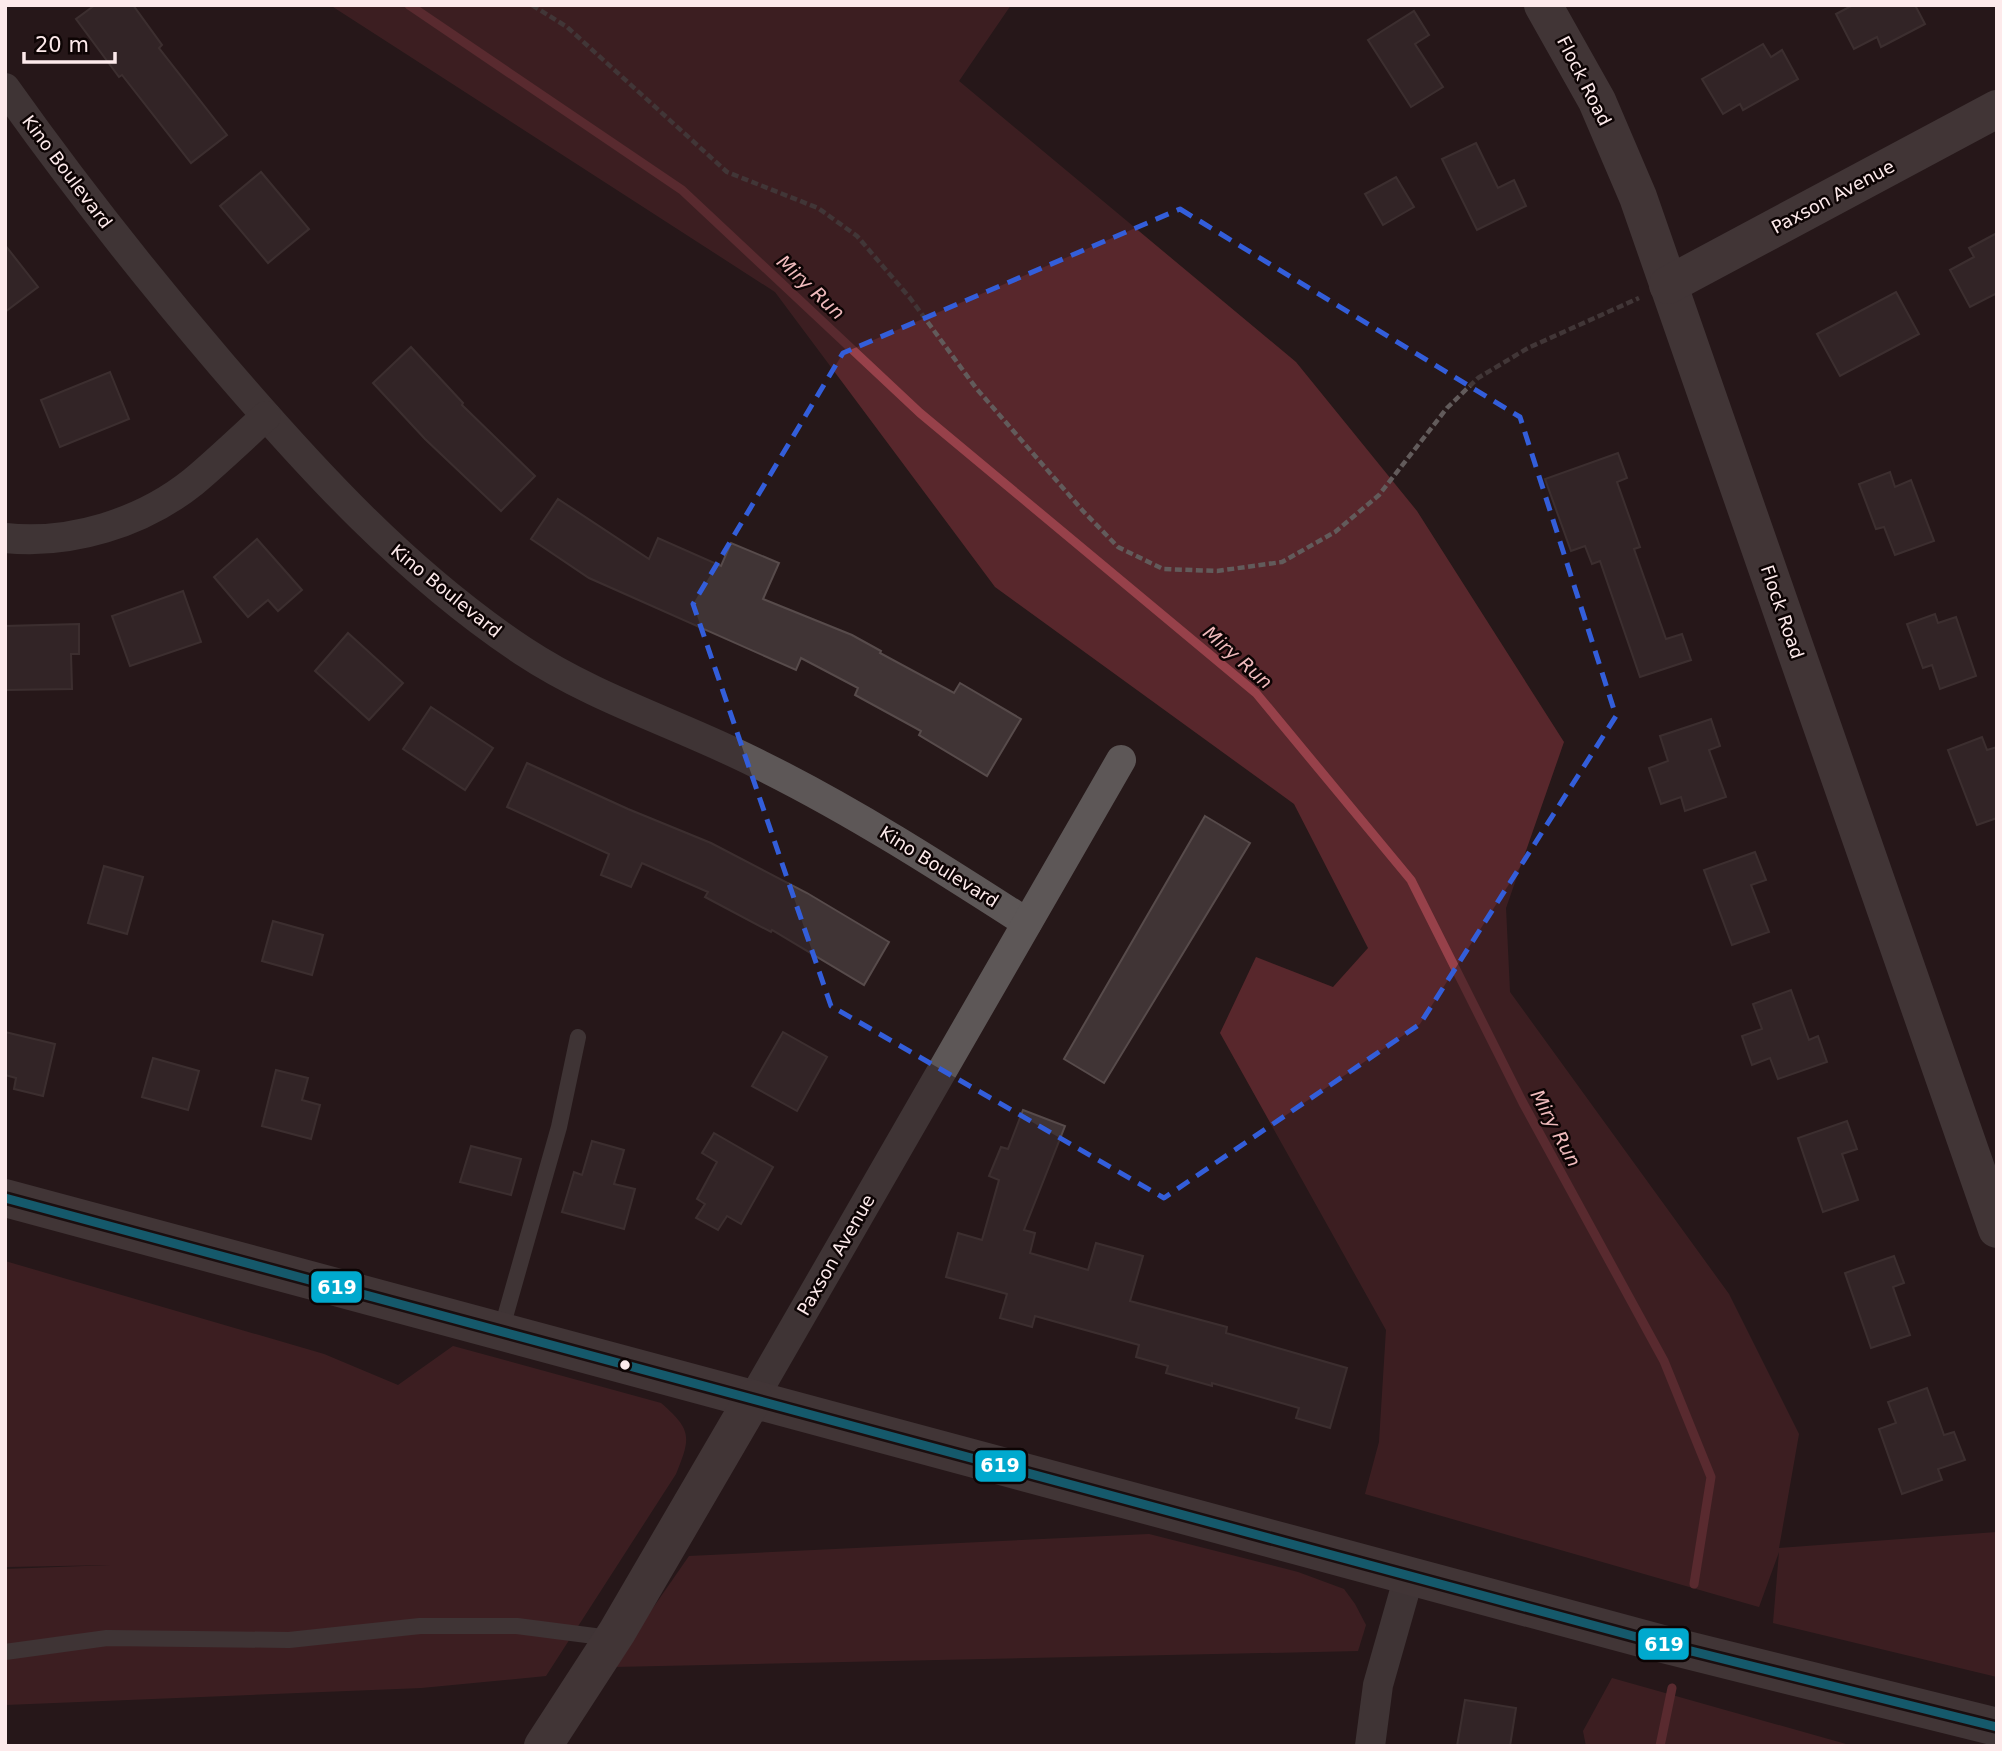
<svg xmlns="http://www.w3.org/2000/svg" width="2002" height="1751" viewBox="0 0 2002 1751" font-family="'DejaVu Sans',sans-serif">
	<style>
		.green { fill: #58272c }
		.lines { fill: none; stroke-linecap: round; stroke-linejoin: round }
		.stream { stroke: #97414a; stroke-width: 9 }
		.building { fill: #403435; stroke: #574b4b; stroke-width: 2 }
		.path { stroke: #625b5b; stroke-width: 4.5; stroke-dasharray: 7 3.5; stroke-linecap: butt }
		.lane { stroke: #5d5757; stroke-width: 16 }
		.street { stroke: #5d5757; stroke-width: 30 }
		.secondary { stroke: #62595a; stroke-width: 38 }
		.bus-1-casing { stroke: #0d0404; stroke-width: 14 }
		.bus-1 { stroke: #00a9ce; stroke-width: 9 }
		.marked { fill: none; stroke: #335eda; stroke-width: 5; stroke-dasharray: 14 9; stroke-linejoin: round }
		.bus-dot { fill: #fdeaeb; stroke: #0d0404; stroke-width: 2.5 }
		.labels { text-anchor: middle; stroke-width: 5; stroke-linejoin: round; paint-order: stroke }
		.street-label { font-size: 18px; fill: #fdeaeb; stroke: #0d0404 }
		.water-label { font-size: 19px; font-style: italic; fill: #efbabc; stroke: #0d0404 }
		.line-badge { stroke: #0d0404; stroke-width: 2.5 }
		.badge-label { font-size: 19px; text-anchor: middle; font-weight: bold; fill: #fff }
	</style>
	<rect width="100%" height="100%" fill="#261819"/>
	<g class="green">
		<path d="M 330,5 L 1011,5 L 959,81 L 1296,362 L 1417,511 L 1564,742 L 1506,908 L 1510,992 L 1729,1294 L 1799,1434 L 1779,1548 L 1997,1532 L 1997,1677 L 1773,1623 L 1779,1552 L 1759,1607 L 1365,1494 L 1379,1442 L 1386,1330 L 1220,1033 L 1256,957 L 1333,987 L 1368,948 L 1294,804 L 995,587 L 775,292 Z"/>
		<path d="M 5,1261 L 324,1354 L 398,1385 L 453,1346 L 661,1403 C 692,1430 691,1437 676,1474 L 546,1676 L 421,1688 L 5,1705 L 5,1569 L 111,1565 L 5,1567 Z"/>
		<path d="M 1149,1534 L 1298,1572 L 1344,1589 L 1355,1604 L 1366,1625 L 1358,1651 L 612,1667 L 689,1556 Z"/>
		<path d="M 1612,1678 L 1853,1746 L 1586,1746 L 1583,1731 Z"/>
	</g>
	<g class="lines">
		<g class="stream">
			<path d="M 409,5 L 682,190 L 920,413 L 1256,693 L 1411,880 L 1523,1103 L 1664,1361 L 1711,1477 L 1694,1584"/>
			<path d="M 1660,1746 L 1672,1688"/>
		</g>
	</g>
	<g class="building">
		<path d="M 95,5 L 133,5 L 162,45 L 159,48 L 227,135 L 191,163 L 122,75 L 119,77 L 76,19 Z"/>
		<path d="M 1853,5 L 1915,5 L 1925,24 L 1881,47 L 1877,37 L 1854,49 L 1836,14 Z"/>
		<path d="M 1414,11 L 1429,35 L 1415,44 L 1443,87 L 1411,107 L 1368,40 Z"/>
		<path d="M 1763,44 L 1771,57 L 1782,50 L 1798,79 L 1743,110 L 1740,104 L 1723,114 L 1702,79 Z"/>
		<path d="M 1476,143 L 1498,188 L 1514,180 L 1526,206 L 1477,230 L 1442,159 Z"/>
		<path d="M 261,172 L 309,229 L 268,263 L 220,206 Z"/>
		<path d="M 1396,177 L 1414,207 L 1383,225 L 1365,194 Z"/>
		<path d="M 1997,233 L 1997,297 L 1995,294 L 1970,307 L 1950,270 L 1974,257 L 1969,248 Z"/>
		<path d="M 5,245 L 38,287 L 5,312 Z"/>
		<path d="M 1896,292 L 1919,334 L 1840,376 L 1817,334 Z"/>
		<path d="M 411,347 L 463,403 L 462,405 L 535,476 L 501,511 L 425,439 L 373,383 Z"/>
		<path d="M 110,372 L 129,419 L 60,447 L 41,400 Z"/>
		<path d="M 1618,453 L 1627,478 L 1617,482 L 1640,547 L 1634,549 L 1666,639 L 1682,634 L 1691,660 L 1640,677 L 1600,561 L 1592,564 L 1585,546 L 1571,551 L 1545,479 Z"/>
		<path d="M 1890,472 L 1895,487 L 1911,480 L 1934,541 L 1895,555 L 1884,527 L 1876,529 L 1859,484 Z"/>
		<path d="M 558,499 L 649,559 L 658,538 L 721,566 L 731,543 L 779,563 L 763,599 L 852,635 L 881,651 L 880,653 L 954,693 L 960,683 L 1021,719 L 987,776 L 919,735 L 921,731 L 855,695 L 858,688 L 801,658 L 796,670 L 589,578 L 531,539 Z"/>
		<path d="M 257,539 L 302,590 L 278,611 L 268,600 L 248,617 L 214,577 Z"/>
		<path d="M 183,591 L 201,642 L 130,666 L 112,616 Z"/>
		<path d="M 1935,614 L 1938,623 L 1956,617 L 1976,676 L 1940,689 L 1932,665 L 1923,668 L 1907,624 Z"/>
		<path d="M 79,624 L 79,654 L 71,654 L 72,689 L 5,690 L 5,626 Z"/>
		<path d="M 348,633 L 403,683 L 369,720 L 315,671 Z"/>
		<path d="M 431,707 L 493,748 L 465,790 L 403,749 Z"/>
		<path d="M 1711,719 L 1720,746 L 1709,750 L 1726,797 L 1685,811 L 1681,797 L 1661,804 L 1649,768 L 1668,761 L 1660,736 Z"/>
		<path d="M 1982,737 L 1987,750 L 1997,747 L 1997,818 L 1977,825 L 1948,750 Z"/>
		<path d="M 527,763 L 628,809 L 711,843 L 807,893 L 889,942 L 864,985 L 772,930 L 771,932 L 705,897 L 708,892 L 642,863 L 631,887 L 601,875 L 609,854 L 507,807 Z"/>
		<path d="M 1205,816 L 1250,843 L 1104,1083 L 1064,1059 Z"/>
		<path d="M 1755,852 L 1766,880 L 1751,885 L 1769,932 L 1732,945 L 1704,870 Z"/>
		<path d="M 104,866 L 143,877 L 127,934 L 88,923 Z"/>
		<path d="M 273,921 L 323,935 L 312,975 L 262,961 Z"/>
		<path d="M 1791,990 L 1809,1040 L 1818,1036 L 1827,1062 L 1778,1079 L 1770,1058 L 1752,1065 L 1742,1036 L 1762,1029 L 1753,1004 Z"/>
		<path d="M 5,1032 L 55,1044 L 43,1096 L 14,1089 L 16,1078 L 5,1075 Z"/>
		<path d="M 783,1032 L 827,1057 L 797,1111 L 752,1086 Z"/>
		<path d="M 153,1058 L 199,1071 L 188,1110 L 142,1097 Z"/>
		<path d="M 276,1070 L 308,1078 L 302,1100 L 320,1105 L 311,1139 L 262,1126 Z"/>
		<path d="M 1023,1110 L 1065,1126 L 1024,1230 L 1035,1233 L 1030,1253 L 1088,1270 L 1096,1243 L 1143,1256 L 1130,1301 L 1227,1327 L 1226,1333 L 1347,1368 L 1330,1428 L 1296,1418 L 1299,1408 L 1212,1383 L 1212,1386 L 1166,1373 L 1168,1366 L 1136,1357 L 1139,1345 L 1035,1316 L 1032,1327 L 1000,1318 L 1007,1294 L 946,1277 L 958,1233 L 982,1240 L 999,1180 L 989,1176 L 1001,1147 L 1008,1149 Z"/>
		<path d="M 1847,1121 L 1857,1149 L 1842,1154 L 1858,1200 L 1823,1212 L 1798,1138 Z"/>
		<path d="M 714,1133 L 773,1167 L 741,1224 L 727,1216 L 718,1230 L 696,1218 L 705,1204 L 697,1199 L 717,1162 L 702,1153 Z"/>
		<path d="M 592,1141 L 624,1150 L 614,1184 L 635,1189 L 624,1229 L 562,1212 L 574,1172 L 582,1175 Z"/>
		<path d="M 471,1146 L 521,1159 L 511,1195 L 460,1182 Z"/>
		<path d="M 1894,1256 L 1904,1283 L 1893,1287 L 1910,1335 L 1871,1348 L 1845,1273 Z"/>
		<path d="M 1927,1388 L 1944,1435 L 1954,1432 L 1965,1460 L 1938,1469 L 1942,1480 L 1902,1494 L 1879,1429 L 1896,1423 L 1888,1402 Z"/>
		<path d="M 1465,1700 L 1516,1708 L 1510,1746 L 1457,1746 Z"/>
	</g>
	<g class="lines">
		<path class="path" d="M 532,5 L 567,27 L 727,172 L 818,208 L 857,236 L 910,298 L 976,388 L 1083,511 L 1118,547 L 1163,569 L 1217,571 L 1282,562 L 1335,532 L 1379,495 L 1447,408 L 1478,378 L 1528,348 L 1639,298"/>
		<g class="lane">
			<path d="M 501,1331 L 559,1127 L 578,1037"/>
			<path d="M 5,1652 L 107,1638 L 289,1640 L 420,1626 L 517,1626 L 610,1638"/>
		</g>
		<g class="street">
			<path d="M 5,88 C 73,184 145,275 221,364 C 312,470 407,574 523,651 C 597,700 682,725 760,765 C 853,811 940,867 1027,923"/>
			<path d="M 5,538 C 70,545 142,523 193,482 C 218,461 242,438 266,416"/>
			<path d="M 753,1399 L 1121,760"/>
			<path d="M 1370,1746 L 1378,1685 L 1409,1576"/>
		</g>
		<g class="secondary">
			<path d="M 1543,5 L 1597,101 L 1638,197 L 1997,1229"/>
			<path d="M 1668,285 L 1997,109"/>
			<path d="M 5,1198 L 1659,1643 L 1997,1727"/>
			<path d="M 543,1746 L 617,1632 L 753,1399"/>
		</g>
		<defs>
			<path id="bus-1" d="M 5,1198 L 1659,1643 L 1997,1727"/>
		</defs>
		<use href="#bus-1" class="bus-1-casing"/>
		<use href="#bus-1" class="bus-1"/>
	</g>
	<path d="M0 0H2002V1751H0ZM 1180,209 L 1520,417 L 1616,716 L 1420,1024 L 1164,1198 L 831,1006 L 693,604 L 843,353 Z" fill="#261819" fill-opacity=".55" fill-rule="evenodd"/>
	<path class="marked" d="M 1180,209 L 1520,417 L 1616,716 L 1420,1024 L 1164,1198 L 831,1006 L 693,604 L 843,353 Z"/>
	<circle class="bus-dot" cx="625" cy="1365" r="6"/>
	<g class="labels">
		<g class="street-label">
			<text transform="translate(1584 81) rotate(63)" y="6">Flock Road</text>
			<text transform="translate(67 172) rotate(53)" y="6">Kino Boulevard</text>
			<text transform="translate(1833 197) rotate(-28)" y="6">Paxson Avenue</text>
			<text transform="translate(446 591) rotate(39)" y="6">Kino Boulevard</text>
			<text transform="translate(1782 612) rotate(71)" y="6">Flock Road</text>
			<text transform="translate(939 867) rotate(32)" y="6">Kino Boulevard</text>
			<text transform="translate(836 1255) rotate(-60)" y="6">Paxson Avenue</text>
		</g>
		<g class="water-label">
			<text transform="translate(811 287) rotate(43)" y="7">Miry Run</text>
			<text transform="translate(1238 657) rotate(41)" y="7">Miry Run</text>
			<text transform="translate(1556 1128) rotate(62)" y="7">Miry Run</text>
		</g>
	</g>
	<g class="line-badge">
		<rect x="310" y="1270" width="53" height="34" rx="7" fill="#00a9ce"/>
		<rect x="974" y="1449" width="53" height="34" rx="7" fill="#00a9ce"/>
		<rect x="1637" y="1627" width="53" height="34" rx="7" fill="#00a9ce"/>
	</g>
	<g class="badge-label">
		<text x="337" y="1294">619</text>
		<text x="1000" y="1472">619</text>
		<text x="1664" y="1651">619</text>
	</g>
	<rect width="2002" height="1751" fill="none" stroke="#fdeaeb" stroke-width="14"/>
	<path d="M24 52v10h91v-10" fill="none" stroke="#fdeaeb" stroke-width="3.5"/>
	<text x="35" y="52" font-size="21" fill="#fdeaeb" stroke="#0d0404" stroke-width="5" paint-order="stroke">20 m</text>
</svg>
